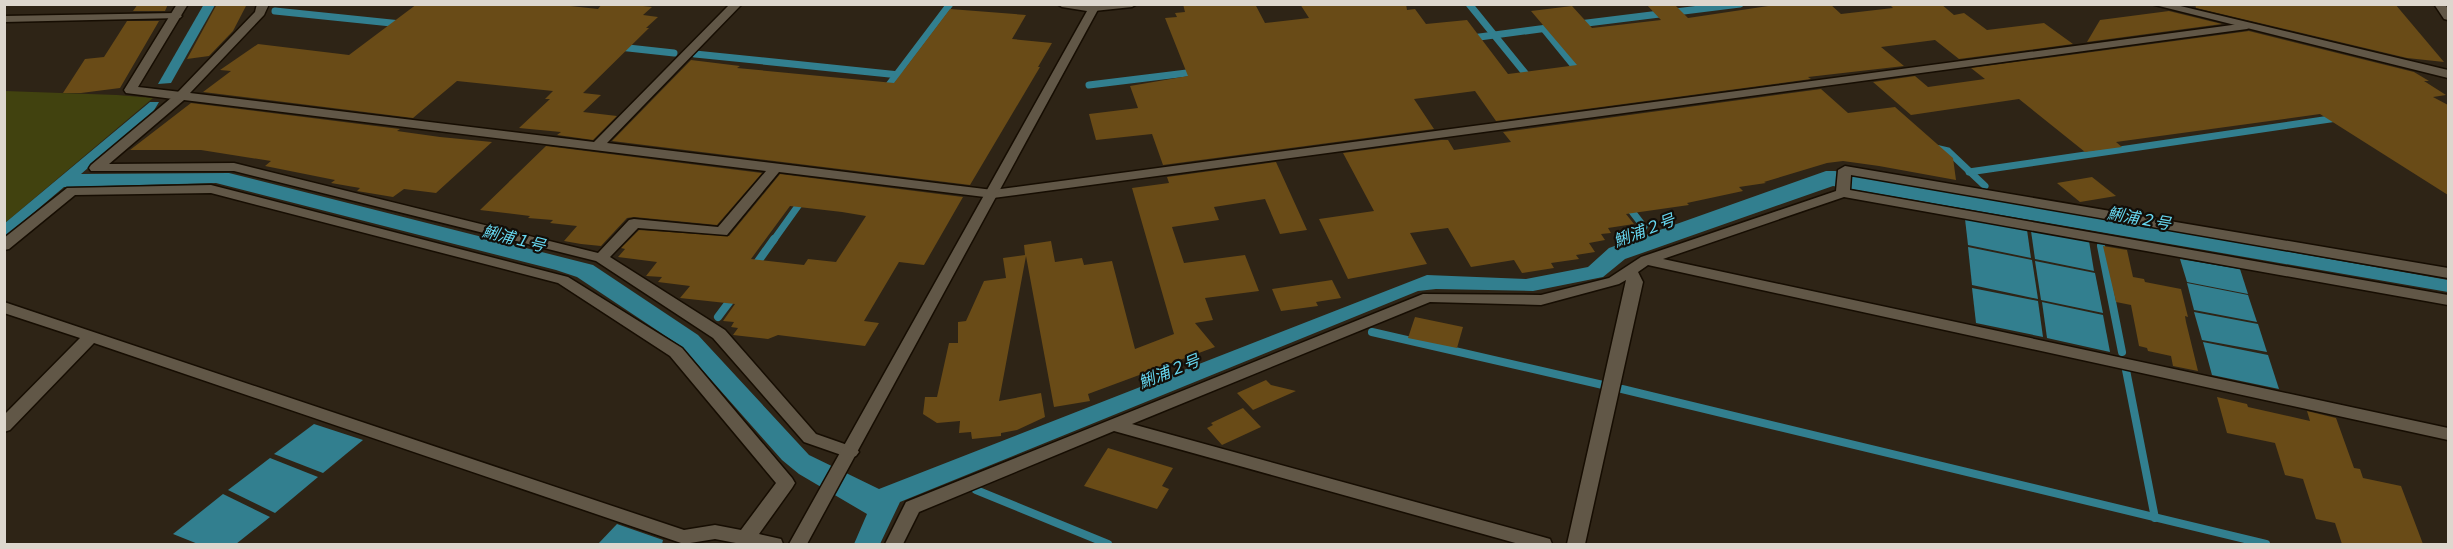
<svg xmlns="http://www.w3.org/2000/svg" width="2453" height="549" viewBox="0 0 2453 549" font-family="Lato,'Noto Sans JP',sans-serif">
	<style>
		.green { fill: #41420f }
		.water { fill: #327f8f }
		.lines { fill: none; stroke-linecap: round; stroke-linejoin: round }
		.stream-far1 { stroke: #327f8f; stroke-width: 7 }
		.stream { stroke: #327f8f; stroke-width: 8 }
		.building { fill: #694b17; fill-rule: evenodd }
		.street-casing { stroke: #160d02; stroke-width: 3 }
		.secondary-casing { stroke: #160d02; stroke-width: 3 }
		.street { fill: #615747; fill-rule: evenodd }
		.secondary { fill: #615747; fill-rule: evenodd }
		.labels { text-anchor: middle; stroke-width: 4.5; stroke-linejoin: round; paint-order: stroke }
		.water-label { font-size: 16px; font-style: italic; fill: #66d7f0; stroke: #130e08 }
	</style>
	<rect width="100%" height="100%" fill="#2e2416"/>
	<path class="green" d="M 5,91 L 117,95 L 153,98 L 5,223 Z"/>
	<g class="water">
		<path d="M 204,4 L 215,5 L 171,83 L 158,84 Z"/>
		<path d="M 150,102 L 159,102 L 153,112 L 81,174 L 229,173 L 593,265 L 698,335 L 809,455 L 879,489 L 1427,275 L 1526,279 L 1588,267 L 1609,248 L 1826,171 L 1835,171 L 2448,280 L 2448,292 L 1833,186 L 1625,259 L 1603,277 L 1533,291 L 1436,289 L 1418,291 L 900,502 L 880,544 L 854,544 L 867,514 L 799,474 L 782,460 L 682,347 L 577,277 L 556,270 L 216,183 L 64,187 L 5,237 L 5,223 Z"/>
		<path d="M 1965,219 L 2027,230 L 2031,258 L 1968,245 Z"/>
		<path d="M 2031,231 L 2089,241 L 2094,271 L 2035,259 Z"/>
		<path d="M 1968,247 L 2032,260 L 2038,299 L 1972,285 Z"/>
		<path d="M 2180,259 L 2240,269 L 2248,294 L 2187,282 Z"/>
		<path d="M 2035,261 L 2095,273 L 2103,313 L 2041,300 Z"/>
		<path d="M 2187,283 L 2248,295 L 2257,322 L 2194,310 Z"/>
		<path d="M 1972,288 L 2038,301 L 2043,337 L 1976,323 Z"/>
		<path d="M 2042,302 L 2103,315 L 2110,352 L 2047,338 Z"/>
		<path d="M 2194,312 L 2258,324 L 2267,352 L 2202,340 Z"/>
		<path d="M 2203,342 L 2268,355 L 2279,389 L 2212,375 Z"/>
		<path d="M 314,424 L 363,440 L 323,473 L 274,454 Z"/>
		<path d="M 270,458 L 318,477 L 275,513 L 228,490 Z"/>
		<path d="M 223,494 L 270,517 L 236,544 L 198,544 L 173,534 Z"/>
		<path d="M 617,524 L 663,540 L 662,544 L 598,544 Z"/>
	</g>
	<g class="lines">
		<g class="stream-far1">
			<path d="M 1469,4 L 1529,78"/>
			<path d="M 275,11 L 401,24"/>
			<path d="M 1579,24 L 1740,4"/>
			<path d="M 1544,29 L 1579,72"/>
			<path d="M 1472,38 L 1555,27"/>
			<path d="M 619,47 L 674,53"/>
			<path d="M 695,54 L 909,76"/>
			<path d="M 1089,85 L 1195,72"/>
			<path d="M 885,90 L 950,4"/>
			<path d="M 1935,148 L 1948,151 L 1985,186"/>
			<path d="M 1969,172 L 2337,118"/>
			<path d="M 1627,205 L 1644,227"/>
			<path d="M 773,241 L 803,199"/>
		</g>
		<g class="stream">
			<path d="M 2101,246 L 2122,352"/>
			<path d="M 754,267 L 774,239"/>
			<path d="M 718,317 L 733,297"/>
			<path d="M 1372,332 L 1603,385"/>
			<path d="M 2126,370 L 2155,518"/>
			<path d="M 1622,389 L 2266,544"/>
			<path d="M 976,490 L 1108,544"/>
		</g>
	</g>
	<g class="building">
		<path d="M 138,4 L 168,4 L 165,11 L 133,11 Z"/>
		<path d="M 217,4 L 247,4 L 233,31 L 209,56 L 187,59 Z"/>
		<path d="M 417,4 L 552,4 L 598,9 L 602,4 L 625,4 L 652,7 L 643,15 L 658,17 L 646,28 L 649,28 L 583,93 L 601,95 L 583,112 L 617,116 L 593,140 L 557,135 L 561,132 L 519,128 L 550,99 L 545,99 L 553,91 L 457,81 L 413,118 L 203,92 L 231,71 L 220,70 L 258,44 L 349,55 Z"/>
		<path d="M 1183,4 L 1255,4 L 1265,23 L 1309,18 L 1300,4 L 1406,4 L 1407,10 L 1415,9 L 1426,24 L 1467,20 L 1508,74 L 1577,65 L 1531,11 L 1572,6 L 1592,28 L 1661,20 L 1646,4 L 1674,4 L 1688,18 L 1781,4 L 1830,4 L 1841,14 L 1893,8 L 1889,4 L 1941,4 L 1954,15 L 1964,13 L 1987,30 L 2044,23 L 2073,44 L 1959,59 L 1935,40 L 1881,47 L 1904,66 L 1808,77 L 1811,79 L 1496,121 L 1475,91 L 1414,99 L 1434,129 L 1163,165 L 1152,134 L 1096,140 L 1089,114 L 1138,108 L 1130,86 L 1188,76 L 1165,18 L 1177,17 L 1175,13 L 1185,12 Z"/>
		<path d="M 2195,4 L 2395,4 L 2444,62 L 2407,58 L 2196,8 Z"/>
		<path d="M 950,9 L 1026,15 L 1012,39 L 1052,43 L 1038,67 L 1040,67 L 970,185 L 612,141 L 691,60 L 740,66 L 737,68 L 894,83 Z"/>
		<path d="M 2169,11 L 2222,24 L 2087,42 L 2100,20 Z"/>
		<path d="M 127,21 L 159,21 L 120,88 L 81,93 L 63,93 L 85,59 L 104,57 Z"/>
		<path d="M 2249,31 L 2414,72 L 2429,81 L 2424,81 L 2446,95 L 2433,97 L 2448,105 L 2448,195 L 2320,114 L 2116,142 L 2122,147 L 2085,152 L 2019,99 L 1911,115 L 1873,82 L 1915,76 L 1928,87 L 1985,79 L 1971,68 Z"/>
		<path d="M 1821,89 L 1848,113 L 1895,107 L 1953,158 L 1956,180 L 1879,166 L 1843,161 L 1827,163 L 1764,182 L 1766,183 L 1739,187 L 1743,191 L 1687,203 L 1689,205 L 1626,214 L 1634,224 L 1608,228 L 1611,233 L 1601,234 L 1605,240 L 1589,243 L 1595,252 L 1576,255 L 1579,259 L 1551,263 L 1554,268 L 1522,273 L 1514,260 L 1471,267 L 1448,228 L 1410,233 L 1427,264 L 1348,279 L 1319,219 L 1374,211 L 1343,153 L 1441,140 L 1448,140 L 1454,150 L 1511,142 L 1503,132 Z"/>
		<path d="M 191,103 L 400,129 L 397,131 L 440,137 L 492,142 L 436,193 L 404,189 L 393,197 L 357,191 L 360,188 L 331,183 L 335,180 L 265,166 L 271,161 L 201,150 L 130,150 Z"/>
		<path d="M 546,146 L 762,173 L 717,225 L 634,217 L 627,218 L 601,246 L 581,244 L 564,241 L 577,226 L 550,223 L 553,220 L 528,218 L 530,216 L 480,210 Z"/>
		<path d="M 1276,162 L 1307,230 L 1280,234 L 1265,199 L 1214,207 L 1219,220 L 1172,227 L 1184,263 L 1245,255 L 1259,291 L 1205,298 L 1213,320 L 1195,323 L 1215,347 L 1088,394 L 1090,401 L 1054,407 L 1026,256 L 999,401 L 1041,393 L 1045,417 L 1017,430 L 1001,433 L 1001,436 L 972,439 L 971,432 L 959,433 L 960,421 L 937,423 L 923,414 L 925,397 L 937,397 L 949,343 L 958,343 L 958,322 L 966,321 L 984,281 L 1006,278 L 1003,258 L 1025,255 L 1024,245 L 1051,241 L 1055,262 L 1082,258 L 1084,265 L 1112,261 L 1135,349 L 1174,334 L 1132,188 L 1169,183 L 1167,177 Z"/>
		<path d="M 780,174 L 963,197 L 924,265 L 899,262 L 864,321 L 879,323 L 865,346 L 778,335 L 768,339 L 733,335 L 738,328 L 731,327 L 734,322 L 723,321 L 735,304 L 680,298 L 690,286 L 658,282 L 662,277 L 646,276 L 657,262 L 618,257 L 625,249 L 621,248 L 639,230 L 729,236 ZM 790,206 L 842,212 L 866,216 L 836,262 L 808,259 L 804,265 L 751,259 Z"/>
		<path d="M 2092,177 L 2116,196 L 2080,202 L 2057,183 Z"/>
		<path d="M 2103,246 L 2127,250 L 2133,277 L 2144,279 L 2145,282 L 2181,289 L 2188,317 L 2185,316 L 2186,322 L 2198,371 L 2173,366 L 2171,356 L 2148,351 L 2147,348 L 2139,346 L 2131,305 L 2116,302 Z"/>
		<path d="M 1332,280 L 1341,298 L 1316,302 L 1318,306 L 1281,311 L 1272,289 Z"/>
		<path d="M 1415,317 L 1463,327 L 1457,348 L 1408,338 Z"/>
		<path d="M 1266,380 L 1271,385 L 1296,391 L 1253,410 L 1237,393 Z"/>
		<path d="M 2217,397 L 2247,404 L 2248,407 L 2310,421 L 2307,411 L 2336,418 L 2354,468 L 2360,469 L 2363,478 L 2401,486 L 2423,544 L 2342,544 L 2335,523 L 2316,519 L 2303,479 L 2285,475 L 2275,443 L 2227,433 Z"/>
		<path d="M 1243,408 L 1261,427 L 1222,445 L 1207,428 L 1213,425 L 1211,423 Z"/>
		<path d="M 1108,448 L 1173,468 L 1162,486 L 1169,489 L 1157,509 L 1084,486 Z"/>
	</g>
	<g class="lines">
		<defs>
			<g id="street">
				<path d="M 257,4 L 269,4 L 264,15 L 190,93 L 594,142 L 730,4 L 742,4 L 607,143 L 993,190 L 2247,23 L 2253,26 L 2247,29 L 993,198 L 779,172 L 727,235 L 638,228 L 610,257 L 725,330 L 816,434 L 856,448 L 859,452 L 856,456 L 850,458 L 804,442 L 713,338 L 596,261 L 234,171 L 91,171 L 89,168 L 91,165 L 177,93 L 255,12 ZM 184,100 L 766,171 L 718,227 L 634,219 L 629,220 L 598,253 L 234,163 L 109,164 Z"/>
				<path d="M 1137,4 L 1132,7 L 1094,11 L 1088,8 L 1095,4 Z"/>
				<path d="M 176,13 L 182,16 L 180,18 L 4,22 L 4,16 Z"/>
				<path d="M 1845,166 L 2448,268 L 2448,278 L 1851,175 L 1850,190 L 2448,295 L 2448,305 L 1844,197 L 1663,259 L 2448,428 L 2448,440 L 1648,265 L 1638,272 L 1643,282 L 1585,544 L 1567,544 L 1626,280 L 1619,284 L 1541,305 L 1430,302 L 1132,424 L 1543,537 L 1550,539 L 1552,544 L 1519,544 L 1114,431 L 919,512 L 903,544 L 885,544 L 906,502 L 1423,294 L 1541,295 L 1609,278 L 1641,257 L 1836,191 L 1838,170 Z"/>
				<path d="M 211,185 L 568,277 L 682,348 L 792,478 L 795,483 L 792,488 L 759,534 L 781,539 L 783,544 L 741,544 L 715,539 L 684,544 L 94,343 L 10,430 L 4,432 L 4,415 L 80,338 L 4,313 L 4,302 L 684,530 L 715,525 L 741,530 L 776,483 L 670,356 L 558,283 L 211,193 L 75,195 L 9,249 L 4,250 L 4,238 L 67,188 Z"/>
			</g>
			<g id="secondary">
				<path d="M 177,4 L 188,4 L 138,87 L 181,92 L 187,96 L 181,100 L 126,93 L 124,90 Z"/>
				<path d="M 1057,4 L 1101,4 L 807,544 L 789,544 L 1087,11 L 1062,7 Z"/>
				<path d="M 2151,4 L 2172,4 L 2448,70 L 2448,78 Z"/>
				<path d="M 2434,4 L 2445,4 L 2448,9 L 2448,20 L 2444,19 Z"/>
			</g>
		</defs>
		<use href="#street" class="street-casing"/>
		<use href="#secondary" class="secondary-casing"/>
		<use href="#street" class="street"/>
		<use href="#secondary" class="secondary"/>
	</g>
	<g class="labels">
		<g class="water-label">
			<text transform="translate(2139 218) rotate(10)" y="6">鯏浦２号</text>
			<text transform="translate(1644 230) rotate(-21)" y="6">鯏浦２号</text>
			<text transform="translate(514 238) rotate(14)" y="6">鯏浦１号</text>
			<text transform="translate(1169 371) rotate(-22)" y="6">鯏浦２号</text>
		</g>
	</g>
	<rect width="2453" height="549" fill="none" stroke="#ddd7ce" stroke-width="12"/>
</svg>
